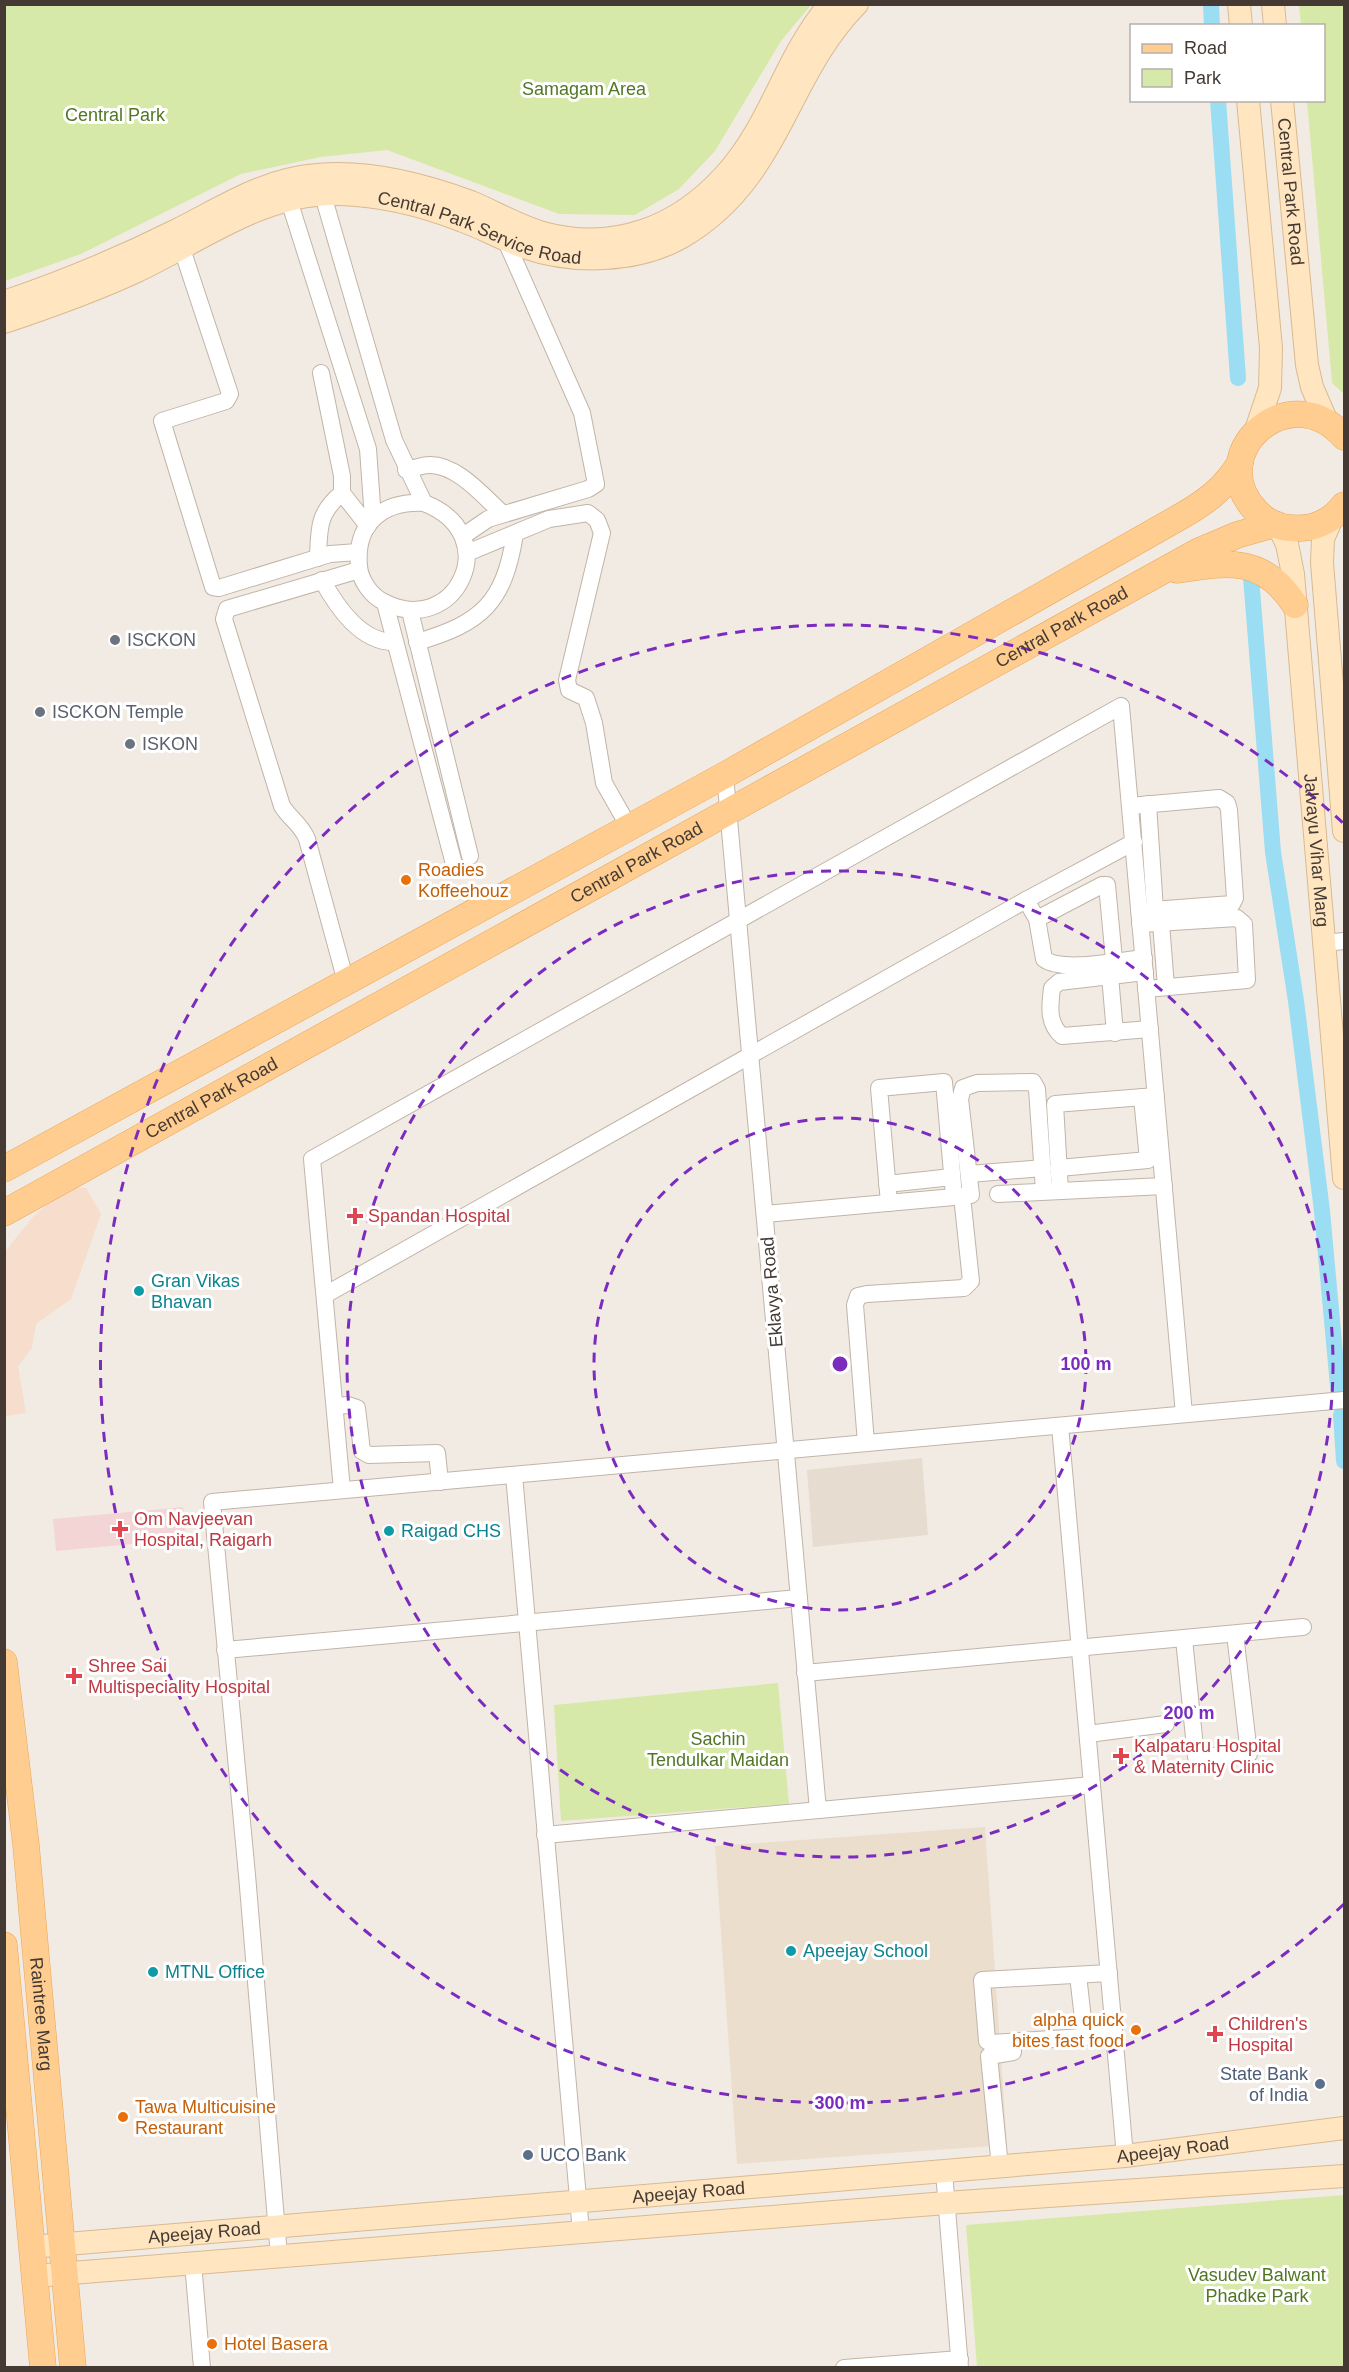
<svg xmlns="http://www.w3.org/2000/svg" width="1349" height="2372" viewBox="0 0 1349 2372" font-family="Arial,sans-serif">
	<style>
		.residential { fill: #e6dcd0 }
		.commercial { fill: #f6ddcc }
		.education { fill: #ecdecc }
		.medical { fill: #f4d5d6 }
		.green { fill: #d6e9a9 }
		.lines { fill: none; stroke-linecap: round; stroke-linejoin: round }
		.stream { stroke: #9bddf2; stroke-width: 5 }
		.canal { stroke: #9bddf2; stroke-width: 16 }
		.street-casing { stroke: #c1b4a8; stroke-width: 18 }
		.secondary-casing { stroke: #d8ba92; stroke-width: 24 }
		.primary-casing { stroke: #e8a65b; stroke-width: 27 }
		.street { stroke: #fff; stroke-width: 16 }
		.secondary { stroke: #ffe5c0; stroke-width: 22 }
		.primary { stroke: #ffcd8f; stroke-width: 26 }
		.ring { fill: none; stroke: #7b2cbf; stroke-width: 3; stroke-dasharray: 10 8 }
		.worship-dot { fill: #6b7280; stroke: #fff; stroke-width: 2 }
		.food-dot { fill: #e8710a; stroke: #fff; stroke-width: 2 }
		.health-dot { fill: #e0444e; stroke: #fff; stroke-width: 2 }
		.culture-dot { fill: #0f9aa8; stroke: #fff; stroke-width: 2 }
		.service-dot { fill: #5c6f8a; stroke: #fff; stroke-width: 2 }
		.labels { text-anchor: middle; stroke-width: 6; stroke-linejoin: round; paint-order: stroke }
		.park-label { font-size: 18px; fill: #517725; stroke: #fff }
		.street-label { font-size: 18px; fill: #443a33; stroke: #fff }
		.worship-label { font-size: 18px; fill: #5b616d; stroke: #fff; text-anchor: start }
		.food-label { font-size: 18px; fill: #c56008; stroke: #fff; text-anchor: start }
		.health-label { font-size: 18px; fill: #be3a42; stroke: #fff; text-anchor: start }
		.culture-label { font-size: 18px; fill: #0d838f; stroke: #fff; text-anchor: start }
		.service-label { font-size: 18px; fill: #4e5e75; stroke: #fff; text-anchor: end }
		.centre { fill: #7b2cbf; stroke: #fff; stroke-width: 3 }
		.ring-label { font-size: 18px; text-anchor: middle; font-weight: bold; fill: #7b2cbf; stroke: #fff; stroke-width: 6; stroke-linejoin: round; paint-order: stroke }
	</style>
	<rect width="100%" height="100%" fill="#f2ebe3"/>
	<path class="residential" d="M 922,1458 L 928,1535 L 813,1547 L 807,1470 Z"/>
	<path class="commercial" d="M 67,1187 L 86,1188 L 101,1214 L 71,1299 L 36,1324 L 32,1348 L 18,1366 L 26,1413 L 5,1416 L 5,1252 L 32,1218 Z"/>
	<path class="education" d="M 985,1827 L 1007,2145 L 737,2164 L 715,1846 Z"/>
	<path class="medical" d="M 183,1507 L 186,1539 L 56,1551 L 53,1519 Z"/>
	<g class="green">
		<path d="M 5,4 L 811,4 L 811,5 L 781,41 L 715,151 L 679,189 L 635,215 L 559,214 L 387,150 L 321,157 L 241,174 L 81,254 L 5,281 Z"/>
		<path d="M 1299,5 L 1344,5 L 1344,394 L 1332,383 L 1307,101 L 1324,100 L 1324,26 L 1301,25 Z"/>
		<path d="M 778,1683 L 789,1804 L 561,1821 L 554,1705 Z"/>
		<path d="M 1344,2195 L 1344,2367 L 977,2367 L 966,2225 Z"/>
	</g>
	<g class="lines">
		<path class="stream" d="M 1338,1386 L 1341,1415"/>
		<g class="canal">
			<path d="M 1211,4 L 1212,26"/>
			<path d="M 1218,100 L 1238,378"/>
			<path d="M 1251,577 L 1273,852 L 1296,1001 L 1322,1211 L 1338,1386"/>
			<path d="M 1341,1415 L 1344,1461"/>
		</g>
		<defs>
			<g id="street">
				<path d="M 320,185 L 394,440 L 424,503 C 507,535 455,639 384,602 C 371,596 360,580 359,566 C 355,523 383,501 424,503"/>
				<path d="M 286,191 L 368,449 L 373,519"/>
				<path d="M 182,249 L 230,394 L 226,401 L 162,421 L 213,587 L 219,588 L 330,554 L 358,552"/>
				<path d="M 321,373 L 342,476 L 342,493 L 368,526"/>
				<path d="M 406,470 C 413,469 422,465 429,465 C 457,464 484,497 503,514"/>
				<path d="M 463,536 L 488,519 L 588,489 L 596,484 L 582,413 L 505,239"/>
				<path d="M 467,553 L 549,519 L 588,513 L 597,520 L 602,533 L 567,680 L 569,690 L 586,698 L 594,723 L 604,783 L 629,827"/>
				<path d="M 318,558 C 319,528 318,513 342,493"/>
				<path d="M 322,580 C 337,607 361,643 395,642"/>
				<path d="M 385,603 L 454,864"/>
				<path d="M 410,611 L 470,856"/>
				<path d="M 417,642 C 482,623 504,603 515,534"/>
				<path d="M 725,775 L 818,1810"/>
				<path d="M 1148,804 L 1155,910"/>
				<path d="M 1130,806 L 1219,798 L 1227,803 L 1229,810 L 1235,898 L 1232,904 L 1139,911"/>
				<path d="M 1026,900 L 1037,919 L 1044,959 C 1063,973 1120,960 1144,958"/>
				<path d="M 1037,919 L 1102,885 L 1107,885 L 1114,960"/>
				<path d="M 1161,923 L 1166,987"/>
				<path d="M 1140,924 L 1237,918 L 1244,924 L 1247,980 L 1146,989"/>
				<path d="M 1324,943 L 1344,941"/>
				<path d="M 1145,972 L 1059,982 L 1052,988 C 1050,1005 1047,1023 1062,1036 L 1150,1029"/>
				<path d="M 1110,976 L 1115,1033"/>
				<path d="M 346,982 L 307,839 C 301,824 290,819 282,806 L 224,619 L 227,609 L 359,570"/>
				<path d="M 1059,1168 L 1148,1160 L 1142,1097"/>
				<path d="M 969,1174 L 1043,1168"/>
				<path d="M 887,1184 L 952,1177"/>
				<path d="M 1060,1191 L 1055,1104 L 1156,1096"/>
				<path d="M 998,1194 L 1164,1186"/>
				<path d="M 971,1195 L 960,1099 L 963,1088 L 977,1083 L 1033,1082 L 1037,1089 L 1044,1191"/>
				<path d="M 889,1203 L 879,1088 L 944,1082 L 954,1196"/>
				<path d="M 765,1214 L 965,1196"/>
				<path d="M 325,1295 L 1026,900 L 1134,842"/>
				<path d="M 335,1406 L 348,1405 L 357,1408 L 362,1451 L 369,1455 L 437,1453 L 440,1482"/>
				<path d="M 1060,1426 L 1125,2156"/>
				<path d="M 866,1443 L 855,1305 L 858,1296 L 867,1294 L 964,1288 L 971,1281 L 962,1196"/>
				<path d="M 514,1475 L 581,2232"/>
				<path d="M 342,1490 L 312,1159 L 1121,706 L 1184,1414"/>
				<path d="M 1184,1639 L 1196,1757 L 1249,1754 L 1235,1634"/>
				<path d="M 225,1650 L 799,1598"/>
				<path d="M 805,1673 L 1303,1627"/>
				<path d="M 1088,1734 L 1166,1724"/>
				<path d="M 545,1835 L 1092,1785"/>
				<path d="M 1109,1973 L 982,1980 L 987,2041 L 991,2043 L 1114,2035"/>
				<path d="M 1078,1975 L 1085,2037"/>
				<path d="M 1000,2167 L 989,2056 L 1013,2052"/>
				<path d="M 944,2172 L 960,2368"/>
				<path d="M 279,2256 L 247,1875 L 212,1502 L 1344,1400"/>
				<path d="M 193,2263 L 202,2368"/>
				<path d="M 844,2368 L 960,2359"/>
			</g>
			<g id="secondary">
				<path d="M 1239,4 L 1241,26"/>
				<path d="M 1273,4 L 1275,26"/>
				<path d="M 1248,100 L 1271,348 L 1270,388 L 1255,433"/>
				<path id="s1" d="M 1282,100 L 1307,365 L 1312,387 L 1327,422"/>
				<path d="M 4,302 C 63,282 121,258 177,230 C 223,207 264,179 317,175 C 367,170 425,185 471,202 C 495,212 518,226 543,233 C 614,252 677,228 725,175 C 771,125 785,56 830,4"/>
				<path id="s2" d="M 4,322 C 49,307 94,291 137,271 C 201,241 266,191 339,194 C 380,195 425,206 463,221 C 483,228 503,240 524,247 C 573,264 636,263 682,237 C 780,180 785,77 857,4"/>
				<path d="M 1332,518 L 1323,539 L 1322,563 L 1344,831"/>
				<path id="s3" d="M 1278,526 L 1287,544 L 1293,574 L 1344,1178"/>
				<path id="s4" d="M 31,2247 L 1125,2156 L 1344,2128"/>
				<path d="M 34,2276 L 946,2203 L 1344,2176"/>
			</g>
			<g id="primary">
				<path d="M 1344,437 C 1290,375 1202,453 1256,511 C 1265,521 1279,528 1292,528 C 1313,530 1332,521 1344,505"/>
				<path d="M 1177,570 C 1230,561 1264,557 1295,605"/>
				<path d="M 4,1169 L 725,775 L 1178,518 C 1205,503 1224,489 1240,463"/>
				<path id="s5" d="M 4,1213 L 1197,552 L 1237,535 L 1275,524"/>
				<path id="s6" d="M 4,1662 L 26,1845 L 73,2368"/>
				<path d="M 4,1945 L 43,2368"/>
			</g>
		</defs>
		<use href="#street" class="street-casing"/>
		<use href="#secondary" class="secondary-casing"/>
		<use href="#primary" class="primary-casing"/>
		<use href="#street" class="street"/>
		<use href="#secondary" class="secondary"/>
		<use href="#primary" class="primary"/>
	</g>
	<g class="ring">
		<circle cx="840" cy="1364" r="246"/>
		<circle cx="840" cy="1364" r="493"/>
		<path d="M1344 1904A739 739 0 1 1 1344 824"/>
	</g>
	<g class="worship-dot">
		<circle cx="115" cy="640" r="6"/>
		<circle cx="40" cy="712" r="6"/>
		<circle cx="130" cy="744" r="6"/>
	</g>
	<g class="food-dot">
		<circle cx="406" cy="880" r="6"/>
		<circle cx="1136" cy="2030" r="6"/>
		<circle cx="123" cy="2117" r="6"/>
		<circle cx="212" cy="2344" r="6"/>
	</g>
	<g class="health-dot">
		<path d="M352 1207h6v6h6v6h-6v6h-6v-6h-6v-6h6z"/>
		<path d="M117 1520h6v6h6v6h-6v6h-6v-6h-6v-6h6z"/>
		<path d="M71 1667h6v6h6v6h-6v6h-6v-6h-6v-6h6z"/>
		<path d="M1118 1747h6v6h6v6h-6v6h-6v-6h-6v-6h6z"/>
		<path d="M1212 2025h6v6h6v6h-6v6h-6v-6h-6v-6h6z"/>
	</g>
	<g class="culture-dot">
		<circle cx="139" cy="1291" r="6"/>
		<circle cx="389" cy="1531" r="6"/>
		<circle cx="791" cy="1951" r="6"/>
		<circle cx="153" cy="1972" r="6"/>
	</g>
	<g class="service-dot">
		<circle cx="1320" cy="2084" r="6"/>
		<circle cx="528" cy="2155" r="6"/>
	</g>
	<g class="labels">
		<g class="park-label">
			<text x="584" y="95">Samagam Area</text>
			<text x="115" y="121">Central Park</text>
			<text x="718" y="1745">Sachin<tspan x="718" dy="21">Tendulkar Maidan</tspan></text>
			<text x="1257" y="2281">Vasudev Balwant<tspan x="1257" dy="21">Phadke Park</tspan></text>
		</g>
		<g class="street-label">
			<text dy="6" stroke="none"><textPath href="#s1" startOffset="92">Central Park Road</textPath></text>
			<text dy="6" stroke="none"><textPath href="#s2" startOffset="507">Central Park Service Road</textPath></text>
			<text dy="6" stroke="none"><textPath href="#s5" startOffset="1209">Central Park Road</textPath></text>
			<text dy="6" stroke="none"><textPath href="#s3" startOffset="328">Jalvayu Vihar Marg</textPath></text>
			<text dy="6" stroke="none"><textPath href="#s5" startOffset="723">Central Park Road</textPath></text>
			<text dy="6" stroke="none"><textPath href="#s5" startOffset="237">Central Park Road</textPath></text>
			<text transform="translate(772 1292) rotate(-95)" y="6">Eklavya Road</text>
			<text dy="6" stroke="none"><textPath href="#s6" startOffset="354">Raintree Marg</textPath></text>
			<text dy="6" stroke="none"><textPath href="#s4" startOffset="1146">Apeejay Road</textPath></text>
			<text dy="6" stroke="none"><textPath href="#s4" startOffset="660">Apeejay Road</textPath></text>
			<text dy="6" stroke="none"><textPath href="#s4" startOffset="174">Apeejay Road</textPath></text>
		</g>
		<g class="worship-label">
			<text x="127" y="646">ISCKON</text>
			<text x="52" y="718">ISCKON Temple</text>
			<text x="142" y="750">ISKON</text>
		</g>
		<g class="food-label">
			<text x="418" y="876">Roadies<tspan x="418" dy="21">Koffeehouz</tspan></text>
			<text x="1124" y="2026" text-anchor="end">alpha quick<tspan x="1124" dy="21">bites fast food</tspan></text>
			<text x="135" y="2113">Tawa Multicuisine<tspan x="135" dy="21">Restaurant</tspan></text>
			<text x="224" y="2350">Hotel Basera</text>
		</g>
		<g class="health-label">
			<text x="368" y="1222">Spandan Hospital</text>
			<text x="134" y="1525">Om Navjeevan<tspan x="134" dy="21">Hospital, Raigarh</tspan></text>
			<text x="88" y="1672">Shree Sai<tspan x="88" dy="21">Multispeciality Hospital</tspan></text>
			<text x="1134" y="1752">Kalpataru Hospital<tspan x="1134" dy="21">&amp; Maternity Clinic</tspan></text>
			<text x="1228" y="2030">Children's<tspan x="1228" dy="21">Hospital</tspan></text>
		</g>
		<g class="culture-label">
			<text x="151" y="1287">Gran Vikas<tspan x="151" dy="21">Bhavan</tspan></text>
			<text x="401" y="1537">Raigad CHS</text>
			<text x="803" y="1957">Apeejay School</text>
			<text x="165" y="1978">MTNL Office</text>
		</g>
		<g class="service-label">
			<text x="1308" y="2080">State Bank<tspan x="1308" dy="21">of India</tspan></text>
			<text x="540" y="2161" text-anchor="start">UCO Bank</text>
		</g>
	</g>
	<circle cx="840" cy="1364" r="9" class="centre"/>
	<g class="ring-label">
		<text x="1086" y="1370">100 m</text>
		<text x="1189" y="1719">200 m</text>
		<text x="840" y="2109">300 m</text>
	</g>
	<rect width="1349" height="2372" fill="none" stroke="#443a33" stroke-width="12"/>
	<rect x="1130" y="24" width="195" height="78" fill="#ffffff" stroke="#b4b0ad" stroke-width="1.5"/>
	<rect x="1142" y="44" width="30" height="9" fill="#ffcd8f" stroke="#b4b0ad" stroke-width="1.5"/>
	<text x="1184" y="54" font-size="18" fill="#443a33">Road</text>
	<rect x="1142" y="69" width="30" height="18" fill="#d6e9a9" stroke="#b4b0ad" stroke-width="1.5"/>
	<text x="1184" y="84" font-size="18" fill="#443a33">Park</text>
</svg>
